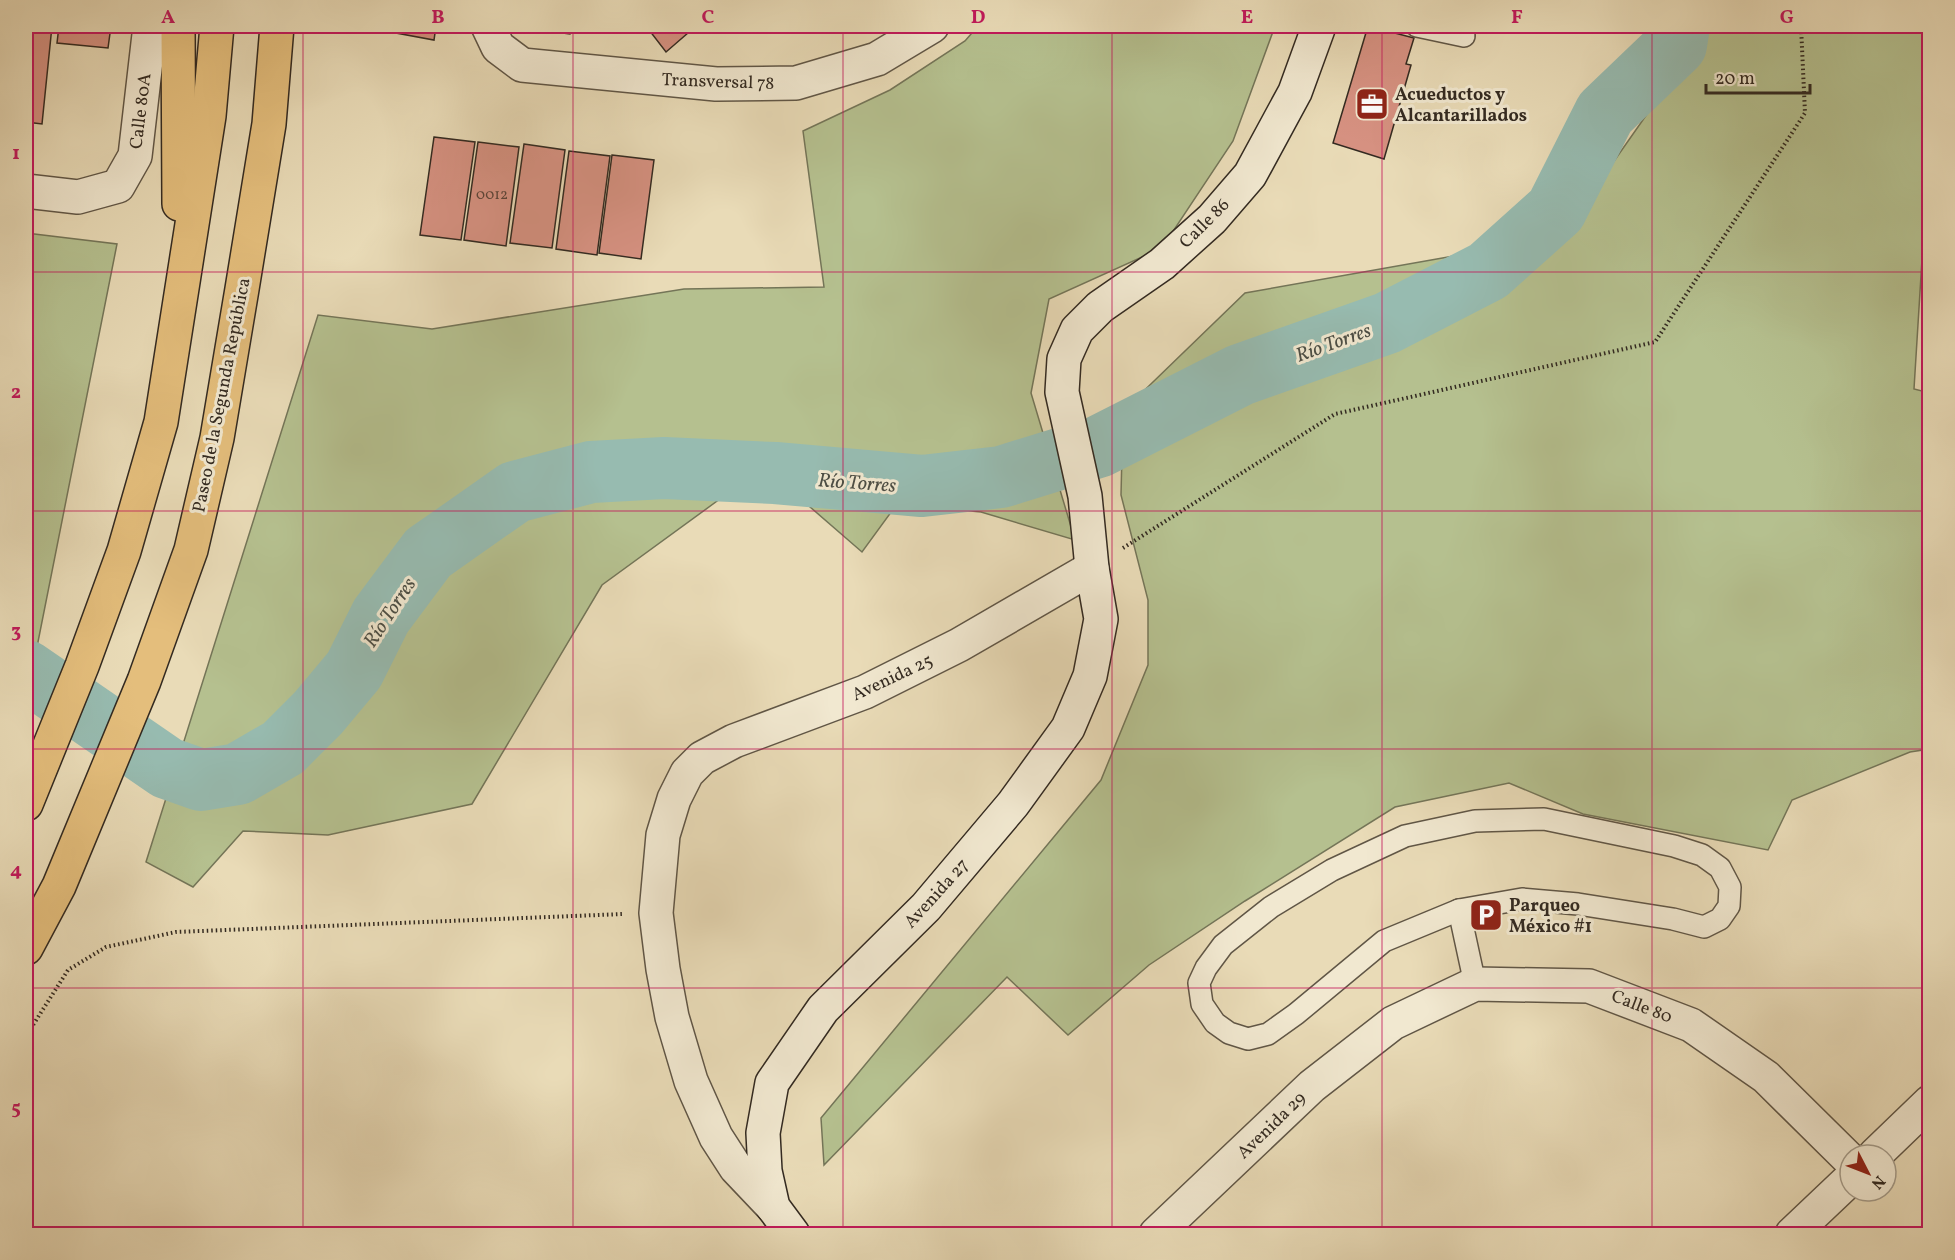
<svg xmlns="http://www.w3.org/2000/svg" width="1955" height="1260" viewBox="0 0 1955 1260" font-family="Vollkorn,serif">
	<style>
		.green { fill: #b5c08f; stroke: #747558; stroke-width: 1.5 }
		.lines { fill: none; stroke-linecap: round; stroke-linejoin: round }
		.river { stroke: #97bbb0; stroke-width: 62 }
		.building { fill: #d69181; stroke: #332a21; stroke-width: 1.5 }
		.lane-casing { stroke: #605646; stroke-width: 24 }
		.street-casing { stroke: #605646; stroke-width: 36 }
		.secondary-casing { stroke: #332a21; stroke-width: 36 }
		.highway-casing { stroke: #332a21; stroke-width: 36 }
		.path { stroke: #332a21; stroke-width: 4; stroke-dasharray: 1.5 3; stroke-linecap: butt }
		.lane { stroke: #f1e8d0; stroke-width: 21 }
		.street { stroke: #f1e8d0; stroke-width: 33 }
		.secondary { stroke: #f1e8d0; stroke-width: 33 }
		.highway { stroke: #e4be7c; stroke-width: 33 }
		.grid { fill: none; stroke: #c2185b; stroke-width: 1.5; stroke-opacity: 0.55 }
		.labels { text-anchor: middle; stroke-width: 6; stroke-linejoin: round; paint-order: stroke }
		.number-label { font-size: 15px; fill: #5c4439 }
		.street-label { font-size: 18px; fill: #332a21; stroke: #f1e8d0 }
		.poi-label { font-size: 18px; font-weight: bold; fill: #332a21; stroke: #f1e8d0; text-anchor: start }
		.water-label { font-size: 20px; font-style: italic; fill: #4c4e45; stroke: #f1e8d0 }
		.neatline { fill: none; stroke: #c2185b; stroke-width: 2 }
		.grid-label { font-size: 20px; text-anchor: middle; font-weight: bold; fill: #c2185b }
	</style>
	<rect width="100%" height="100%" fill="#e9dbb7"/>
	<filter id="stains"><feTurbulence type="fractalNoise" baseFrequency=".00333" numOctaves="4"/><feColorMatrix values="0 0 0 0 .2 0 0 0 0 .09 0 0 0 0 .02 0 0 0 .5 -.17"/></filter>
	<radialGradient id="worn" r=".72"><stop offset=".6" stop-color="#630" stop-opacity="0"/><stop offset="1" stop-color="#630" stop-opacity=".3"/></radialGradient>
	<g class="green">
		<path d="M 978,26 L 1275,26 L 1233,141 L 1162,248 L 1049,299 L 1031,393 L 1075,540 L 981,512 L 897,504 L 862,552 L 802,500 L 724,496 L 602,585 L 472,804 L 328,835 L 243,831 L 193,887 L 146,862 L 318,315 L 432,329 L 684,289 L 824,287 L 803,131 L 890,90 L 965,41 Z"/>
		<path d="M 1660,26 L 1929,26 L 1929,146 L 1914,389 L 1930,393 L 1929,749 L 1910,752 L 1792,800 L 1768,850 L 1583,814 L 1509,783 L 1395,807 L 1245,901 L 1149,965 L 1068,1035 L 1007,977 L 824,1165 L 821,1118 L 1101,780 L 1148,665 L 1148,600 L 1121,495 L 1123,411 L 1245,293 L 1465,254 L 1572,221 L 1659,97 Z"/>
		<path d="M 26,233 L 117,244 L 37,647 L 26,639 Z"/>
	</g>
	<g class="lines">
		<path class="river" d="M 26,671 L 167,768 L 201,780 L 238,774 L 283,748 L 318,713 L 354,670 L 381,616 L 428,553 L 515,492 L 591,472 L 664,468 L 775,473 L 922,486 L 1001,477 L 1098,447 L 1240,375 L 1387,323 L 1488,271 L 1556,210 L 1605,113 L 1676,45 L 1679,26"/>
	</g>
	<g class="building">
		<path d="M 26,26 L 52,26 L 42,124 L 26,122 Z"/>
		<path d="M 59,26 L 111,26 L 108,48 L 57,43 Z"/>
		<path d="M 358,26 L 436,26 L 434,40 Z"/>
		<path d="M 532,26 L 573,26 L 570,34 L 531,29 Z"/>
		<path d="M 646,26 L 696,26 L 666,52 Z"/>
		<path d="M 1368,26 L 1414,38 L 1406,64 L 1411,65 L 1384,159 L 1333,143 Z"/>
		<path d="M 434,137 L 475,142 L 461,240 L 420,235 Z"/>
		<path d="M 478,142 L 519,147 L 506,246 L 464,240 Z"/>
		<path d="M 524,144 L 565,150 L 552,248 L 510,243 Z"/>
		<path d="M 569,151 L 610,156 L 597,255 L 556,249 Z"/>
		<path d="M 612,155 L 654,160 L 641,259 L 599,253 Z"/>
	</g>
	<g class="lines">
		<defs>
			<g id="lane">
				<path d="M 1417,26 L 1464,36"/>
				<path d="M 1544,819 L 1674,846 L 1702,855 L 1720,868 L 1730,887 L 1729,906 L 1720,919 L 1704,927 L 1673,919 L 1578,904 L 1522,899 L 1459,910 L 1384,941 L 1296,1014 L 1268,1034 L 1248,1039 L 1229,1033 L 1215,1023 L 1202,1004 L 1199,983 L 1206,968 L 1223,945 L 1271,907 L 1332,870 L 1405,836 L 1475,821 Z"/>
				<path d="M 1459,910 L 1475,984"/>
			</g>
			<g id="street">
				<path d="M 488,26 L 498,47 L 522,65 L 716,84 L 796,83 L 877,59 L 932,26"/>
				<path d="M 26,191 L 78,197 L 118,186 L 135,156 L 150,26"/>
				<path d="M 1875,1155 L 1930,1102"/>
				<path d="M 773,1207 L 736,1168 L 716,1137 L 691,1081 L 672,1017 L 663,969 L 656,913 L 663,835 L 674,799 L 687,773 L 702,758 L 734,741 L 865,692 L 959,645 L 1092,568"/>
				<path d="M 1156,1234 L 1312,1086 L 1393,1023 L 1475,984 L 1589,986 L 1691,1025 L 1766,1077 L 1850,1160"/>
				<path d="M 1792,1234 L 1850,1179"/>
			</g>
			<path id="secondary" d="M 793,1234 L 773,1207 L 765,1171 L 763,1133 L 772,1083 L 823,1009 L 926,907 L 1013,804 L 1068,728 L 1090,676 L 1101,619 L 1092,568 L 1085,496 L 1062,392 L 1064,359 L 1077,330 L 1100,307 L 1162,264 L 1212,219 L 1250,175 L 1295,92 L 1319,26"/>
			<g id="highway">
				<path d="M 178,26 L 179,204"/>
				<path d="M 26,804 L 82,666 L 124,551 L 161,422 L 209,116 L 217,26"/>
				<path d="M 26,948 L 59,886 L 144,681 L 191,550 L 217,438 L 242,289 L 269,124 L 277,26"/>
			</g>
		</defs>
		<use href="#lane" class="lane-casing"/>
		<use href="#street" class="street-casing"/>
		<use href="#secondary" class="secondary-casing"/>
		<use href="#highway" class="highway-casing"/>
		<g class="path">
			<path d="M 1123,548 L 1335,414 L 1655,342 L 1805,113 L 1801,26"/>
			<path d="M 26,1036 L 68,970 L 106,947 L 176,932 L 623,914"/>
		</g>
		<use href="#lane" class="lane"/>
		<use href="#street" class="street"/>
		<use href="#secondary" class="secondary"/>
		<use href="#highway" class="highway"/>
	</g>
	<path class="grid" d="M 303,26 L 303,1234M 573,26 L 573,1234M 843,26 L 843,1234M 1112,26 L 1112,1234M 1382,26 L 1382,1234M 1652,26 L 1652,1234M 26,272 L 1930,272M 26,511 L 1930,511M 26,749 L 1930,749M 26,988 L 1930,988"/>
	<defs>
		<symbol id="office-square" viewBox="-11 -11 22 22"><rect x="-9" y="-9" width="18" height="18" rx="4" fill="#8f2418" stroke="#f1e8d0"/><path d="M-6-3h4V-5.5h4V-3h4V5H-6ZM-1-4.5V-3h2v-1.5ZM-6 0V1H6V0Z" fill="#fff"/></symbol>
		<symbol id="parking-square" viewBox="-11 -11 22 22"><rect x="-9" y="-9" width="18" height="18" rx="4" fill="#8f2418" stroke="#f1e8d0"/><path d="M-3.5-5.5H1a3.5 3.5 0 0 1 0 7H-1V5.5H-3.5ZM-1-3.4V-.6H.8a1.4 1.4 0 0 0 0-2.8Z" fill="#fff"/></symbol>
	</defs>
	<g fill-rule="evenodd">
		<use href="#office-square" x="1353" y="85" width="38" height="38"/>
		<use href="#parking-square" x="1467" y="896" width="38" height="38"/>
	</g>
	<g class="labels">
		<g class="number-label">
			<text x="492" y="199">0012</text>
		</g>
		<g class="street-label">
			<text transform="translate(718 81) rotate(2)" y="6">Transversal 78</text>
			<text transform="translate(140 111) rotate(-83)" y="6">Calle 80A</text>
			<text transform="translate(1204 223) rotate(-45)" y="6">Calle 86</text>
			<text transform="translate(221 395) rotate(-79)" y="6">Paseo de la Segunda República</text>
			<text transform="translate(892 677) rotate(-25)" y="6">Avenida 25</text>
			<text transform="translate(936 893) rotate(-48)" y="6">Avenida 27</text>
			<text transform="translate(1642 1006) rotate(21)" y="6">Calle 80</text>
			<text transform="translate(1271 1125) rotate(-44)" y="6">Avenida 29</text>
		</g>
		<g class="poi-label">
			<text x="1395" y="100">Acueductos y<tspan x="1395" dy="21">Alcantarillados</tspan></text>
			<text x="1509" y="911">Parqueo<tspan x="1509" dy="21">México #1</tspan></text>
		</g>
		<g class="water-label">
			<text transform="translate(1333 342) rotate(-20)" y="7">Río Torres</text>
			<text transform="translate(857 482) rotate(4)" y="7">Río Torres</text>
			<text transform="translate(389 612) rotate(-57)" y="7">Río Torres</text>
		</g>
	</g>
	<rect width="1955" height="1260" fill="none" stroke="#e9dbb7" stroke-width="66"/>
	<g transform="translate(1868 1173) rotate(132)"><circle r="28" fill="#f1e8d0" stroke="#a59c8a" stroke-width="1.5"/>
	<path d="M0-4.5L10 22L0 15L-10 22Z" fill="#8f2418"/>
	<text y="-9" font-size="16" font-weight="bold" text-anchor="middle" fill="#332a21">N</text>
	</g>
	<path d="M1706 84v9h104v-9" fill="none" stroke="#332a21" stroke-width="3"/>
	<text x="1715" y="84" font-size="18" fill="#332a21" stroke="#f1e8d0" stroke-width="4.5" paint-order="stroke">20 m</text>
	<rect x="33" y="33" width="1889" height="1194" class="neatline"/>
	<g class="grid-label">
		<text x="168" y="23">A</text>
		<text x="438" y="23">B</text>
		<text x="708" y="23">C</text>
		<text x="978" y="23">D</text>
		<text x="1247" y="23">E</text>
		<text x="1517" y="23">F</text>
		<text x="1787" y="23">G</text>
		<text x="16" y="159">1</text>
		<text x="16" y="398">2</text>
		<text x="16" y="637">3</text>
		<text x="16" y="876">4</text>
		<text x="16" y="1114">5</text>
	</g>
	<rect width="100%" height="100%" filter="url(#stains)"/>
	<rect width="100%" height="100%" fill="url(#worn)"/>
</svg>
